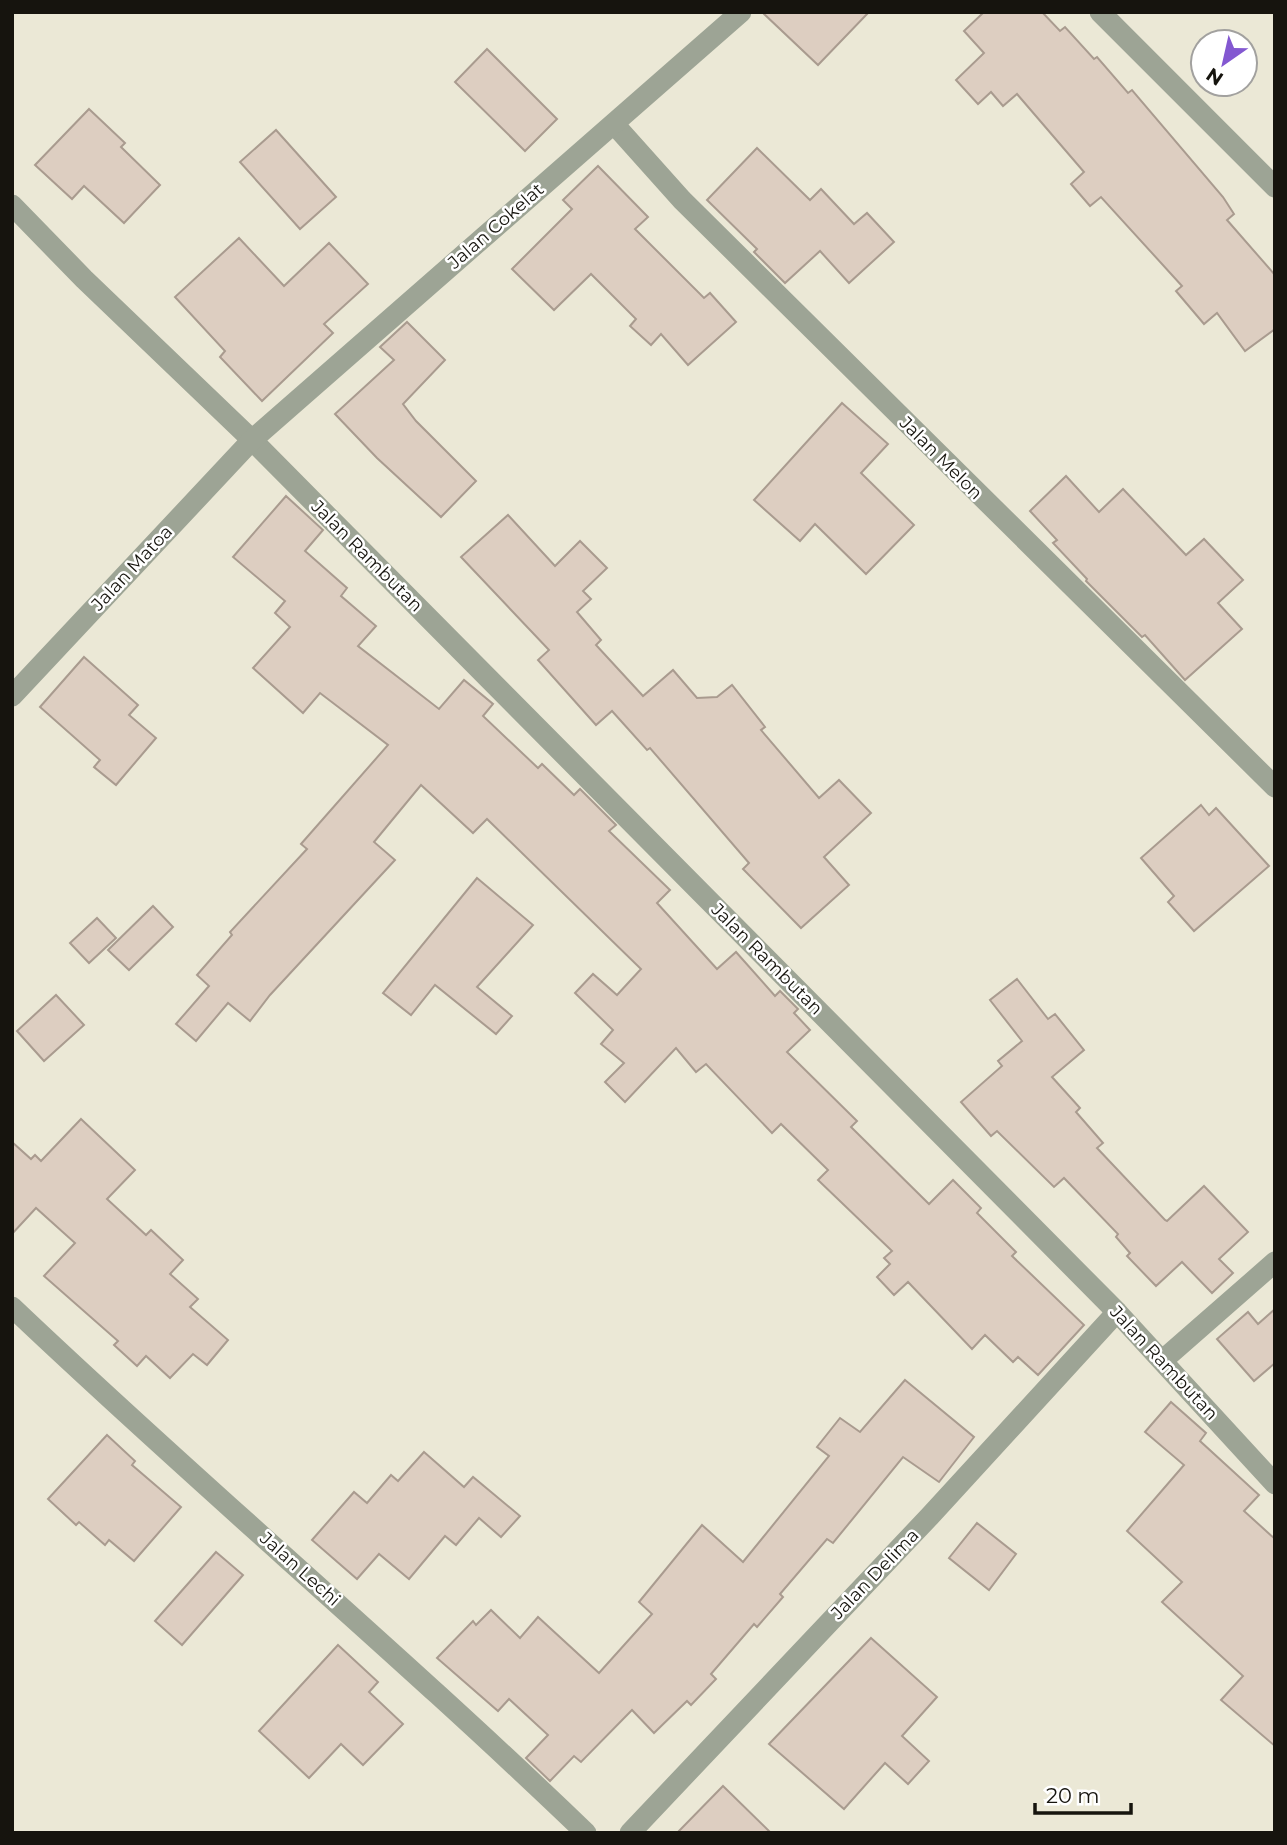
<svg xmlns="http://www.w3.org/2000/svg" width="1287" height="1845" viewBox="0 0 1287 1845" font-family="Montserrat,sans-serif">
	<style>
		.building { fill: #ddcec1; stroke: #a99b8f; stroke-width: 2 }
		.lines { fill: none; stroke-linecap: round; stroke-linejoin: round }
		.minor { stroke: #9da495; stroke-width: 21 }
		.labels { text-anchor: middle; stroke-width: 5; stroke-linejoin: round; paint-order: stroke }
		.street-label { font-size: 18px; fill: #16140e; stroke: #fff }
	</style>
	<rect width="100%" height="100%" fill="#ebe8d6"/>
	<g class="building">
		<path d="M 762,12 L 869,12 L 818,65 Z"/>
		<path d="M 984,12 L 1042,12 L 1060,31 L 1065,27 L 1094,59 L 1097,57 L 1128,93 L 1132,90 L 1223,197 L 1234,214 L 1227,220 L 1275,275 L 1275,329 L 1245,351 L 1217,313 L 1204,324 L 1176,291 L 1182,286 L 1101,197 L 1090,206 L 1071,184 L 1084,172 L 1017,94 L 1003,106 L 991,92 L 978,104 L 956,80 L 984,53 L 964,31 Z"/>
		<path d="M 487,49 L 557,119 L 525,151 L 455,82 Z"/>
		<path d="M 89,109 L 125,143 L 121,147 L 160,185 L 124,223 L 84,186 L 72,199 L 35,165 Z"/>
		<path d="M 276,130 L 336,197 L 300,229 L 240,162 Z"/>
		<path d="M 757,148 L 810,200 L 821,189 L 854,224 L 867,213 L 894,242 L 849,283 L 820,251 L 785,283 L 754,252 L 757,249 L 707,200 Z"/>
		<path d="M 598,166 L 648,217 L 635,229 L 704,298 L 710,293 L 736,322 L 688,365 L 661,334 L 651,345 L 630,326 L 636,319 L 591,274 L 554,310 L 512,269 L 572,209 L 563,200 Z"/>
		<path d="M 239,238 L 284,286 L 329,243 L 368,284 L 324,324 L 333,333 L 262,401 L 220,357 L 225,351 L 175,297 Z"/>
		<path d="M 407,322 L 445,360 L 403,404 L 416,421 L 476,481 L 441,517 L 377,458 L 335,414 L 394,360 L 380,347 Z"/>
		<path d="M 842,403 L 888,444 L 861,473 L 914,525 L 866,574 L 815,524 L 800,541 L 754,500 Z"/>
		<path d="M 1066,476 L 1099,512 L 1123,489 L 1186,555 L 1204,539 L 1243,580 L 1218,603 L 1242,629 L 1185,680 L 1145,635 L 1142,637 L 1086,581 L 1087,579 L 1053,543 L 1057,540 L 1030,511 Z"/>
		<path d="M 286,496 L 323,530 L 305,551 L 347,588 L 341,596 L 376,626 L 358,646 L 439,709 L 464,680 L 493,704 L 483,716 L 538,768 L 542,764 L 574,795 L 580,789 L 616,825 L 609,831 L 670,890 L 657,903 L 717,969 L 736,952 L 775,996 L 780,991 L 798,1009 L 794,1013 L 810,1030 L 787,1052 L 857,1121 L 851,1127 L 929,1204 L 953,1180 L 981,1208 L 977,1213 L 1016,1252 L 1012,1256 L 1084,1325 L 1038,1375 L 1018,1357 L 1013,1362 L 985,1335 L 972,1349 L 908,1282 L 894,1295 L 877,1277 L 890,1264 L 884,1258 L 892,1251 L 818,1180 L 828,1170 L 781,1124 L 772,1133 L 706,1064 L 696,1072 L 676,1048 L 625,1102 L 605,1082 L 624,1063 L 601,1044 L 613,1030 L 575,993 L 593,974 L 617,995 L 641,969 L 487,819 L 473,833 L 421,785 L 374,842 L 395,860 L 270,995 L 250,1021 L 228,1003 L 196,1041 L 176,1024 L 209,986 L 197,975 L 232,935 L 230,932 L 307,849 L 301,844 L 388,745 L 320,693 L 303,713 L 253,668 L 290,627 L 275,613 L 285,601 L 233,557 Z"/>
		<path d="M 508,515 L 555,566 L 580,541 L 607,568 L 583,591 L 591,599 L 577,612 L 601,640 L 596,645 L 643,696 L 673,670 L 697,698 L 717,697 L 732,685 L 765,727 L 761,730 L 819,798 L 839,780 L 871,813 L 824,857 L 849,885 L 801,928 L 743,869 L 749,863 L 650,748 L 647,750 L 612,711 L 596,725 L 538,660 L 549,650 L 461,557 Z"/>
		<path d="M 84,657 L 138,705 L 129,715 L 156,738 L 116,785 L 94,767 L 100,760 L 40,707 Z"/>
		<path d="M 1201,805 L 1209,815 L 1216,808 L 1269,866 L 1194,931 L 1168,902 L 1174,896 L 1141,858 Z"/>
		<path d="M 477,878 L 533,925 L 477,987 L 512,1016 L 496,1034 L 435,985 L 411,1015 L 383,993 Z"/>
		<path d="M 153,906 L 173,927 L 129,970 L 108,950 Z"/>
		<path d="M 97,918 L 116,938 L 89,963 L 70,943 Z"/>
		<path d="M 1017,979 L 1048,1019 L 1055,1014 L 1084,1050 L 1052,1077 L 1080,1108 L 1076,1112 L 1103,1143 L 1097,1148 L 1165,1220 L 1167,1221 L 1204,1186 L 1248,1232 L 1219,1259 L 1233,1273 L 1212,1293 L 1182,1262 L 1156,1286 L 1127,1256 L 1130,1253 L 1116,1237 L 1118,1234 L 1064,1178 L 1054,1187 L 997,1131 L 991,1136 L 961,1102 L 1002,1066 L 998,1061 L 1022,1041 L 990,1000 Z"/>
		<path d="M 56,995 L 84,1025 L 44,1061 L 17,1031 Z"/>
		<path d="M 81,1119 L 135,1170 L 107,1199 L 146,1235 L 151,1230 L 183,1260 L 170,1274 L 198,1299 L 190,1307 L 228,1340 L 207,1365 L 193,1354 L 170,1378 L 146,1356 L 137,1366 L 114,1345 L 118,1341 L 44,1276 L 75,1243 L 36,1208 L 12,1234 L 12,1142 L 31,1159 L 35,1155 L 41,1161 Z"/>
		<path d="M 1275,1309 L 1275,1363 L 1254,1381 L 1217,1339 L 1248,1312 L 1258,1324 Z"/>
		<path d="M 905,1380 L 974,1437 L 939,1482 L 903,1457 L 833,1543 L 827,1539 L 780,1594 L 783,1597 L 757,1627 L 754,1624 L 711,1674 L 716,1679 L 691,1705 L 687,1701 L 654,1733 L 632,1710 L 581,1762 L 574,1756 L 550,1781 L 526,1758 L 548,1735 L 509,1699 L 498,1711 L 437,1658 L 473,1621 L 476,1625 L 491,1610 L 520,1638 L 538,1617 L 599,1673 L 652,1614 L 639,1602 L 702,1525 L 743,1562 L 829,1456 L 817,1447 L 840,1418 L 860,1432 Z"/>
		<path d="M 1171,1402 L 1206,1433 L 1200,1441 L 1259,1495 L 1244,1511 L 1275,1539 L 1275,1746 L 1221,1700 L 1243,1676 L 1162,1602 L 1182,1582 L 1127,1531 L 1184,1465 L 1145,1432 Z"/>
		<path d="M 107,1435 L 135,1461 L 132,1465 L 181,1507 L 134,1561 L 109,1540 L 105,1545 L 79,1522 L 76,1525 L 48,1499 Z"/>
		<path d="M 424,1452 L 464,1487 L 473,1477 L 520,1516 L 501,1537 L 479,1518 L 456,1545 L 445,1536 L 409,1579 L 379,1554 L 357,1579 L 312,1540 L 354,1492 L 367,1503 L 391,1475 L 398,1481 Z"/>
		<path d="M 977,1523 L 1016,1554 L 989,1590 L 949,1558 Z"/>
		<path d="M 216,1552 L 243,1575 L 182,1645 L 155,1621 Z"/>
		<path d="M 871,1638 L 937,1697 L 902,1736 L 929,1761 L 908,1784 L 885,1763 L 844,1809 L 769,1744 Z"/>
		<path d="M 338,1645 L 378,1682 L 369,1692 L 403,1724 L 363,1765 L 341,1744 L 309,1778 L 259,1731 Z"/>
		<path d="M 723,1786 L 771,1833 L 677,1833 Z"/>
	</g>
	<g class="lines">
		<g class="minor">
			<path d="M 1100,12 L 1275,187"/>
			<path d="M 614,124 L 682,200 L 1275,787"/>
			<path d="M 12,205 L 84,279 L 252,440 L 1117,1312 L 1275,1484"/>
			<path d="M 12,696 L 252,440 L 741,12"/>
			<path d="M 12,1307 C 200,1486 399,1653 586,1833"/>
			<path d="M 1163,1360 L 1275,1262"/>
			<path d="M 630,1833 L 930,1516 L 1117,1312"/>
		</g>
	</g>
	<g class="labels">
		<g class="street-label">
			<text transform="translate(496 226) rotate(-41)" y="6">Jalan Cokelat</text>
			<text transform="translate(941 458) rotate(45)" y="6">Jalan Melon</text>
			<text transform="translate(367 556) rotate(45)" y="6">Jalan Rambutan</text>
			<text transform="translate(132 568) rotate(-47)" y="6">Jalan Matoa</text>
			<text transform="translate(767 959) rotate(45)" y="6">Jalan Rambutan</text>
			<text transform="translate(1164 1363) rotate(47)" y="6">Jalan Rambutan</text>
			<text transform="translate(300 1569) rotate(42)" y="6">Jalan Lechi</text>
			<text transform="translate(875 1574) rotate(-46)" y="6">Jalan Delima</text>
		</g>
	</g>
	<rect width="1287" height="1845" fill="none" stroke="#16140e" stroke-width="28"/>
	<g transform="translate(1224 63) rotate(214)"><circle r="33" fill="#ffffff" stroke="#a2a19f" stroke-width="2"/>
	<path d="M0-5L12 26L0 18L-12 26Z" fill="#8358d1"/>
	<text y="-10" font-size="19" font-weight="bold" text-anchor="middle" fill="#16140e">N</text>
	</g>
	<path d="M1035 1803v10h96v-10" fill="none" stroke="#16140e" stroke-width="3.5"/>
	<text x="1046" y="1803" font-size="21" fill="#16140e" stroke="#ffffff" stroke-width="5" paint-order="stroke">20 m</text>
</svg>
